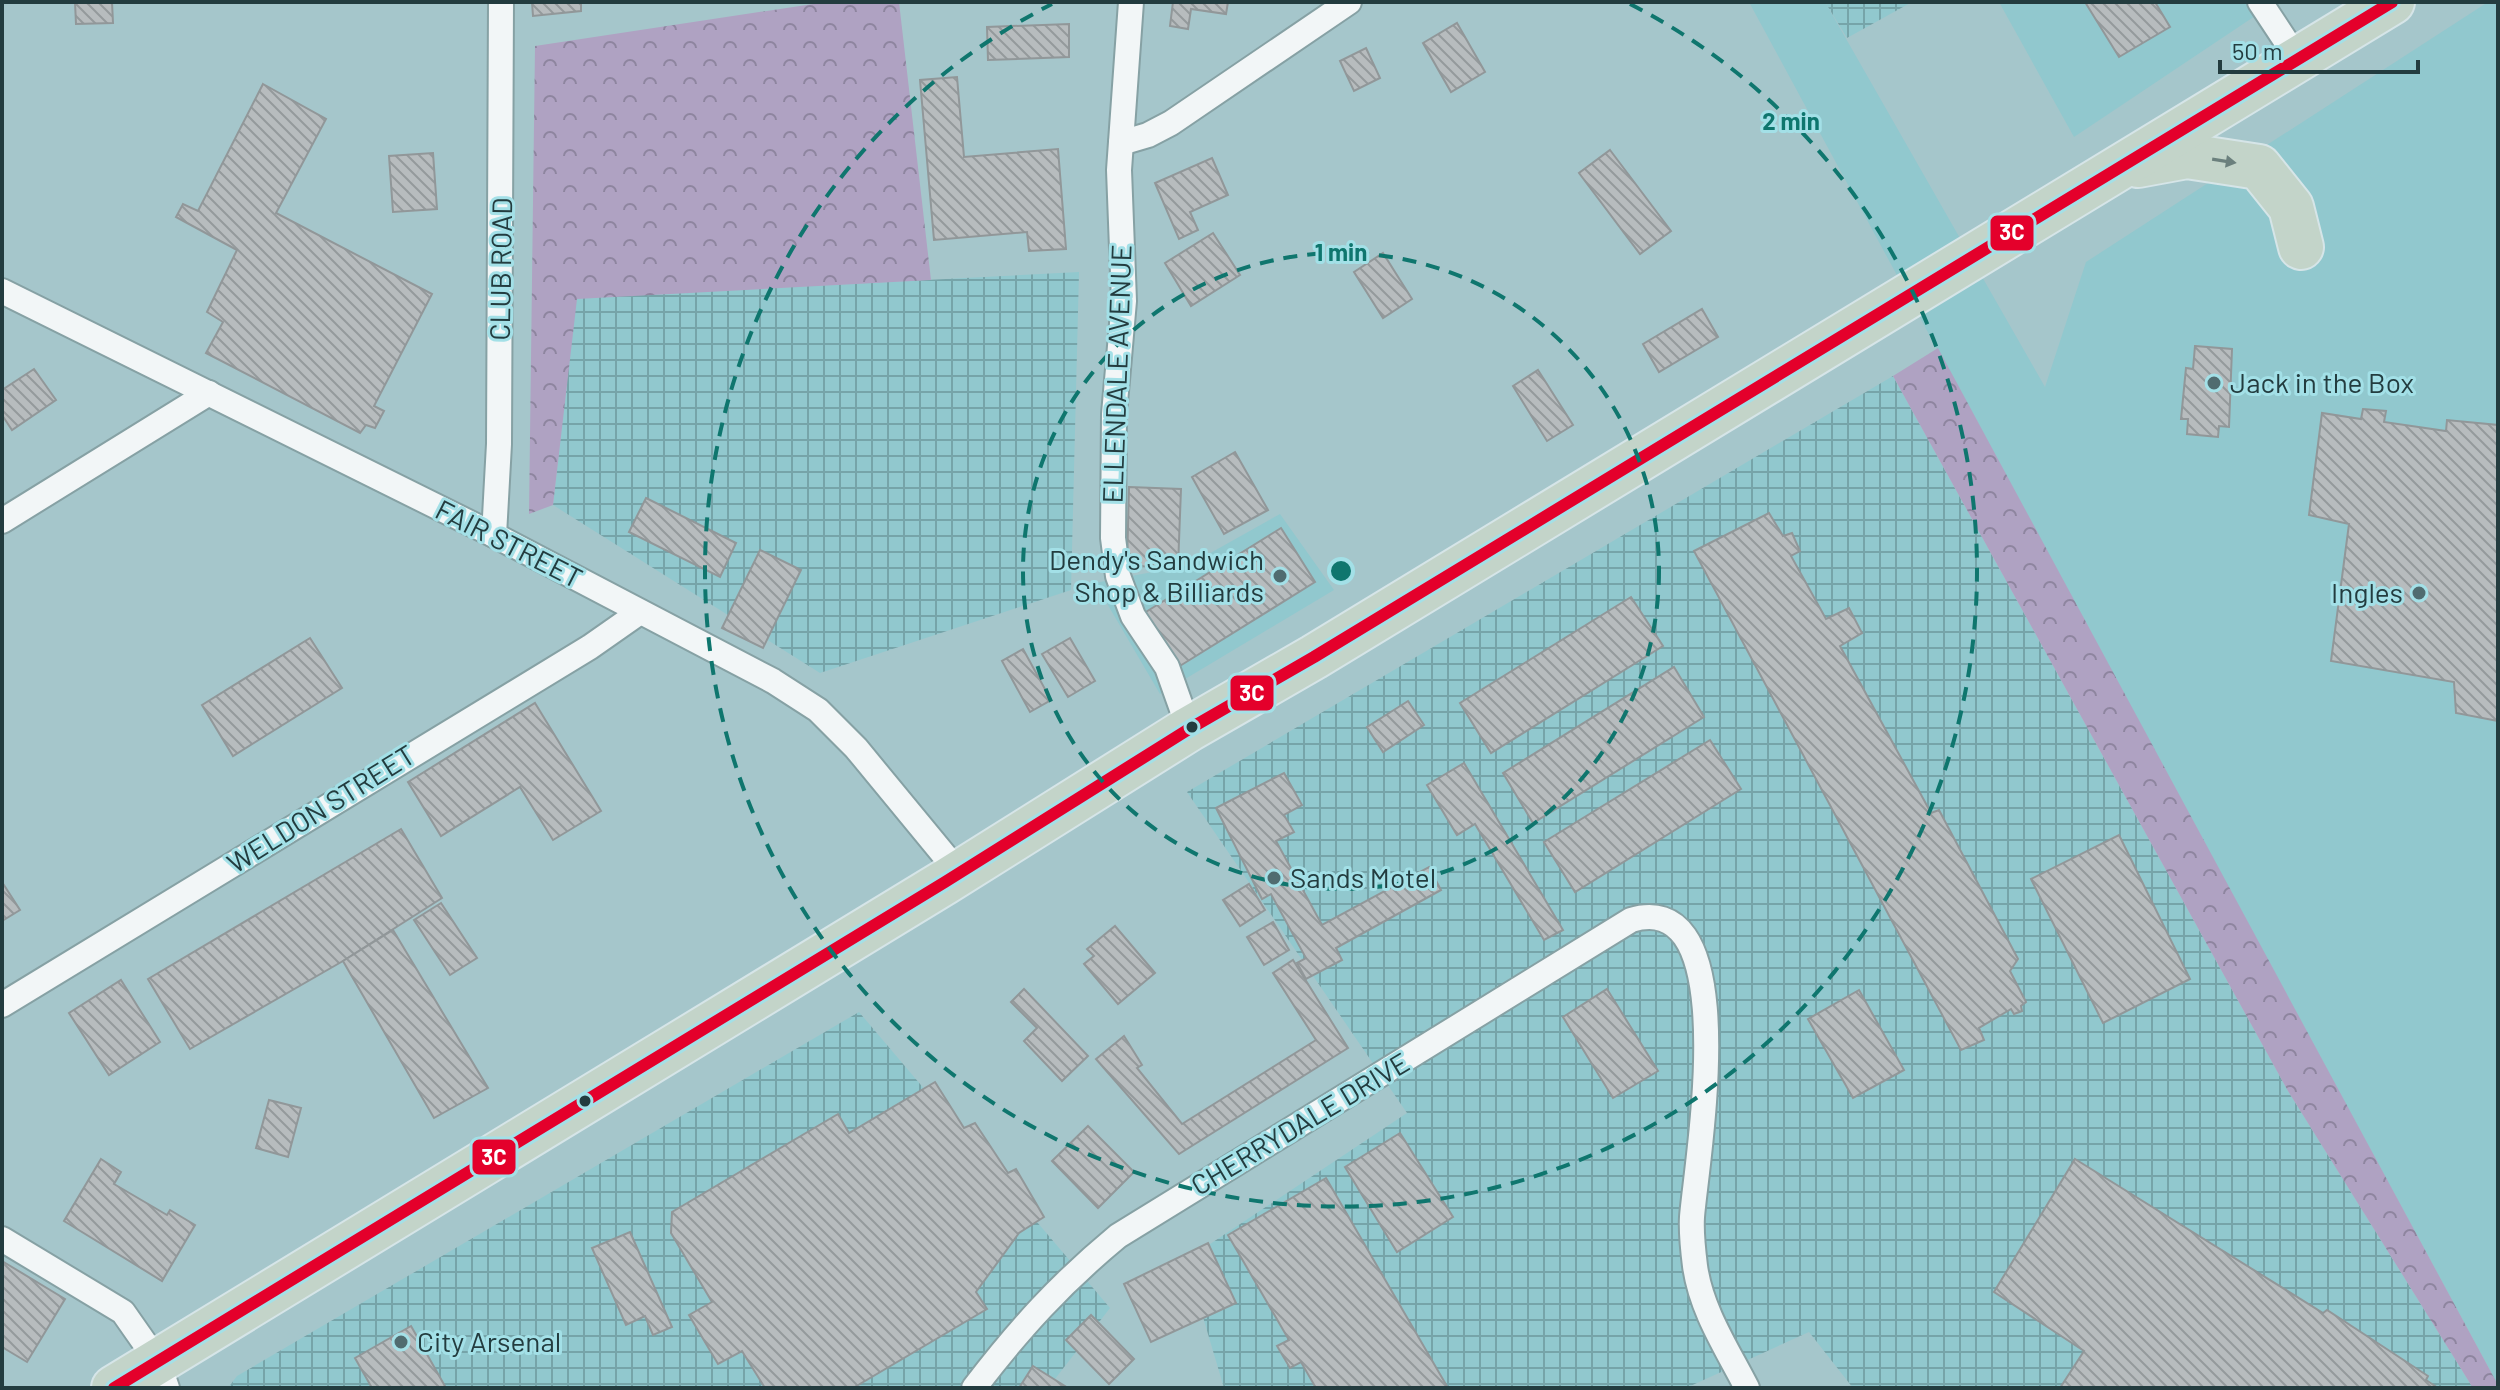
<svg xmlns="http://www.w3.org/2000/svg" width="2500" height="1390" viewBox="0 0 2500 1390" font-family="Barlow,sans-serif">
	<style>
		.built { fill: #91c8ce }
		.industrial { fill: url(#industrial-grid) }
		.forest { fill: url(#forest-crowns) }
		.building { fill: url(#building-back-hatch); stroke: #919799; stroke-width: 2 }
		.lines { fill: none; stroke-linecap: round; stroke-linejoin: round }
		.street-casing { stroke: #86a1a4; stroke-width: 28 }
		.highway-casing { stroke: #d6e5e8; stroke-width: 48 }
		.street { stroke: #f2f6f7; stroke-width: 24 }
		.highway { stroke: #c3d4c9; stroke-width: 44 }
		.bus-1-casing { stroke: #a3e0e7; stroke-width: 18 }
		.bus-1 { stroke: #e4002b; stroke-width: 12 }
		.oneway { fill: #6b807d }
		.ring { fill: none; stroke: #0f766e; stroke-width: 4; stroke-dasharray: 14 10 }
		.poi-dot { fill: #506c70; stroke: #a3e0e7; stroke-width: 3 }
		.bus-dot { fill: #233c3f; stroke: #a3e0e7; stroke-width: 3 }
		.labels { text-anchor: middle; stroke-width: 6; stroke-linejoin: round; paint-order: stroke }
		.street-label { font-size: 28px; fill: #233c3f; stroke: #a3e0e7 }
		.poi-label { font-size: 28px; fill: #233c3f; stroke: #a3e0e7; text-anchor: start }
		.centre { fill: #0f766e; stroke: #a3e0e7; stroke-width: 4 }
		.ring-label { font-size: 24px; text-anchor: middle; font-weight: bold; fill: #0f766e; stroke: #a3e0e7; stroke-width: 6; stroke-linejoin: round; paint-order: stroke }
		.line-badge { stroke: #a3e0e7; stroke-width: 3 }
		.badge-label { font-size: 22px; text-anchor: middle; font-weight: bold; fill: #fff }
	</style>
	<defs>
		<pattern id="industrial-grid" width="8" height="8" patternUnits="userSpaceOnUse" patternTransform="scale(2)"><rect width="8" height="8" fill="#91c8ce"/><path d="M0 4h8M4 0v8" fill="none" stroke="#76a4a9"/></pattern>
		<pattern id="forest-crowns" width="20" height="18" patternUnits="userSpaceOnUse" patternTransform="scale(2)"><rect width="20" height="18" fill="#afa2c2"/><path d="M2 6a3 3 0 1 1 6 0M12 15a3 3 0 1 1 6 0" fill="none" stroke="#8e859f"/></pattern>
		<pattern id="building-back-hatch" width="6" height="6" patternUnits="userSpaceOnUse" patternTransform="scale(2)"><rect width="6" height="6" fill="#b7bcbe"/><path d="M-1 5l2 2M0 0l6 6M5-1l2 2" fill="none" stroke="#949a9c"/></pattern>
	</defs>
	<rect width="100%" height="100%" fill="#a5c6cb"/>
	<g class="built">
		<path d="M 1749,2 L 1825,2 L 2045,387 L 2086,262 L 2488,2 L 2498,2 L 2498,1385 Z"/>
		<path d="M 1999,2 L 2276,2 L 2074,137 Z"/>
		<path d="M 1280,514 L 1334,590 L 1160,694 L 1095,583 L 1189,565 Z"/>
	</g>
	<g class="industrial">
		<path d="M 1825,2 L 1912,2 L 1847,38 Z"/>
		<path d="M 1079,272 L 1071,590 L 820,673 L 553,505 L 576,298 Z"/>
		<path d="M 1893,376 L 2288,1091 L 2473,1388 L 1853,1388 L 1809,1332 L 1686,1388 L 1224,1388 L 1186,1260 L 1407,1113 L 1187,792 Z"/>
		<path d="M 859,1012 L 1110,1308 L 1048,1388 L 228,1388 L 237,1376 Z"/>
	</g>
	<g class="forest">
		<path d="M 826,2 L 899,2 L 931,280 L 577,299 L 553,505 L 529,514 L 535,46 Z"/>
		<path d="M 1938,348 L 2498,1385 L 2498,1388 L 2473,1388 L 2288,1091 L 1893,376 Z"/>
	</g>
	<g class="building">
		<path d="M 75,2 L 112,2 L 113,23 L 76,24 Z"/>
		<path d="M 532,2 L 581,2 L 581,11 L 533,16 Z"/>
		<path d="M 1173,2 L 1228,2 L 1226,14 L 1191,9 L 1188,29 L 1170,26 Z"/>
		<path d="M 2085,2 L 2155,2 L 2170,27 L 2119,57 Z"/>
		<path d="M 1457,23 L 1485,72 L 1451,92 L 1423,43 Z"/>
		<path d="M 1069,24 L 1069,57 L 988,60 L 987,27 Z"/>
		<path d="M 1366,48 L 1380,78 L 1354,91 L 1340,61 Z"/>
		<path d="M 957,77 L 964,157 L 1058,149 L 1066,249 L 1029,251 L 1027,232 L 934,240 L 920,80 Z"/>
		<path d="M 263,84 L 326,119 L 276,213 L 432,294 L 374,406 L 384,411 L 375,428 L 366,425 L 360,433 L 206,353 L 223,322 L 207,312 L 237,250 L 176,217 L 183,204 L 198,211 Z"/>
		<path d="M 1610,150 L 1671,231 L 1640,254 L 1579,173 Z"/>
		<path d="M 433,153 L 437,209 L 393,212 L 389,156 Z"/>
		<path d="M 1212,158 L 1228,195 L 1190,212 L 1198,230 L 1179,239 L 1155,183 Z"/>
		<path d="M 1213,233 L 1240,275 L 1191,306 L 1165,263 Z"/>
		<path d="M 1383,253 L 1412,299 L 1383,318 L 1354,272 Z"/>
		<path d="M 1702,309 L 1718,337 L 1659,372 L 1643,344 Z"/>
		<path d="M 2195,346 L 2232,349 L 2229,427 L 2219,426 L 2218,437 L 2187,434 L 2188,419 L 2181,419 L 2186,368 L 2193,369 Z"/>
		<path d="M 34,369 L 56,400 L 12,430 L 2,415 L 2,390 Z"/>
		<path d="M 1538,370 L 1573,425 L 1547,441 L 1513,386 Z"/>
		<path d="M 2363,409 L 2386,411 L 2384,422 L 2446,431 L 2447,420 L 2498,425 L 2498,721 L 2456,713 L 2454,682 L 2331,661 L 2349,524 L 2309,515 L 2322,413 L 2361,419 Z"/>
		<path d="M 1235,452 L 1268,510 L 1224,534 L 1192,477 Z"/>
		<path d="M 1129,487 L 1181,489 L 1178,567 L 1127,566 Z"/>
		<path d="M 646,498 L 736,543 L 720,577 L 629,532 Z"/>
		<path d="M 1769,513 L 1783,536 L 1792,533 L 1800,551 L 1791,556 L 1826,619 L 1849,608 L 1862,633 L 1840,646 L 1931,813 L 1939,810 L 2018,959 L 2010,971 L 2026,1002 L 2021,1006 L 2022,1011 L 2014,1014 L 2011,1009 L 1979,1028 L 1984,1040 L 1961,1050 L 1694,551 Z"/>
		<path d="M 1281,528 L 1315,582 L 1175,669 L 1141,615 Z"/>
		<path d="M 760,550 L 801,570 L 763,648 L 722,628 Z"/>
		<path d="M 1631,597 L 1663,646 L 1491,753 L 1460,703 Z"/>
		<path d="M 310,638 L 342,688 L 233,756 L 202,705 Z"/>
		<path d="M 1070,638 L 1095,681 L 1068,697 L 1042,654 Z"/>
		<path d="M 1023,649 L 1051,700 L 1030,712 L 1002,661 Z"/>
		<path d="M 1674,667 L 1704,717 L 1533,823 L 1503,773 Z"/>
		<path d="M 1408,701 L 1424,725 L 1383,752 L 1367,727 Z"/>
		<path d="M 535,703 L 601,811 L 553,840 L 520,787 L 441,836 L 408,782 Z"/>
		<path d="M 1710,740 L 1741,789 L 1575,892 L 1544,842 Z"/>
		<path d="M 1464,763 L 1563,930 L 1544,940 L 1475,824 L 1457,835 L 1427,785 Z"/>
		<path d="M 1284,773 L 1302,805 L 1284,815 L 1294,832 L 1276,841 L 1322,925 L 1429,867 L 1441,890 L 1336,948 L 1342,960 L 1306,979 L 1297,963 L 1306,958 L 1271,894 L 1262,899 L 1216,808 Z"/>
		<path d="M 401,829 L 442,898 L 343,961 L 190,1049 L 148,979 Z"/>
		<path d="M 2119,835 L 2190,979 L 2103,1023 L 2031,879 Z"/>
		<path d="M 2,882 L 20,910 L 2,921 Z"/>
		<path d="M 1249,884 L 1265,910 L 1240,926 L 1223,900 Z"/>
		<path d="M 441,903 L 477,958 L 450,975 L 414,920 Z"/>
		<path d="M 1273,922 L 1289,950 L 1264,965 L 1247,937 Z"/>
		<path d="M 1115,926 L 1155,973 L 1118,1004 L 1084,964 L 1094,956 L 1087,949 Z"/>
		<path d="M 393,930 L 488,1088 L 434,1118 L 343,961 Z"/>
		<path d="M 1293,960 L 1348,1048 L 1179,1154 L 1096,1059 L 1124,1036 L 1142,1065 L 1137,1068 L 1182,1124 L 1316,1040 L 1273,973 Z"/>
		<path d="M 121,980 L 160,1042 L 109,1075 L 69,1013 Z"/>
		<path d="M 1024,989 L 1088,1056 L 1062,1081 L 1024,1041 L 1037,1028 L 1011,1002 Z"/>
		<path d="M 1607,989 L 1658,1071 L 1613,1098 L 1563,1017 Z"/>
		<path d="M 1859,990 L 1904,1070 L 1853,1098 L 1808,1019 Z"/>
		<path d="M 935,1082 L 964,1128 L 975,1123 L 1008,1173 L 1016,1169 L 1044,1217 L 1019,1233 L 976,1292 L 987,1309 L 853,1388 L 765,1388 L 742,1351 L 718,1364 L 689,1315 L 712,1302 L 671,1233 L 672,1212 L 838,1114 L 849,1133 Z"/>
		<path d="M 269,1100 L 301,1108 L 288,1157 L 256,1148 Z"/>
		<path d="M 1088,1126 L 1134,1172 L 1098,1208 L 1052,1161 Z"/>
		<path d="M 1400,1133 L 1453,1217 L 1397,1252 L 1345,1167 Z"/>
		<path d="M 101,1159 L 121,1172 L 114,1184 L 167,1215 L 170,1210 L 195,1225 L 162,1281 L 64,1221 Z"/>
		<path d="M 2075,1159 L 2323,1313 L 2327,1310 L 2428,1376 L 2426,1380 L 2438,1388 L 2060,1388 L 2084,1351 L 1994,1292 Z"/>
		<path d="M 1326,1178 L 1448,1388 L 1316,1388 L 1301,1362 L 1290,1368 L 1277,1346 L 1289,1340 L 1228,1235 Z"/>
		<path d="M 630,1232 L 672,1327 L 653,1335 L 645,1316 L 626,1325 L 592,1248 Z"/>
		<path d="M 1208,1243 L 1236,1303 L 1151,1342 L 1124,1284 Z"/>
		<path d="M 2,1261 L 65,1299 L 27,1362 L 2,1347 Z"/>
		<path d="M 1091,1315 L 1134,1359 L 1109,1384 L 1066,1340 Z"/>
		<path d="M 411,1326 L 446,1388 L 372,1388 L 355,1358 Z"/>
		<path d="M 1033,1366 L 1068,1388 L 1019,1388 Z"/>
	</g>
	<g class="lines">
		<defs>
			<g id="street">
				<path d="M 1131,2 L 1119,170 L 1124,301 L 1114,414 L 1113,538 L 1118,576 L 1133,616 L 1167,667 L 1189,729"/>
				<path d="M 2260,2 L 2299,61"/>
				<path d="M 1121,143 L 1148,135 L 1171,123 L 1349,2"/>
				<path d="M 2,291 L 494,535 L 773,681 L 818,710 L 856,748 L 959,873"/>
				<path d="M 2,521 L 209,393"/>
				<path d="M 494,535 L 499,444 L 501,2"/>
				<path d="M 2,1005 L 590,647 L 640,612"/>
				<path d="M 2,1239 L 123,1312 L 158,1362 L 167,1388"/>
				<path d="M 974,1388 C 1020,1328 1060,1284 1118,1236 L 1631,920 C 1746,886 1696,1163 1692,1217 C 1691,1233 1693,1250 1695,1266 C 1701,1310 1727,1349 1747,1388"/>
			</g>
			<g id="highway">
				<path d="M 2138,165 L 2187,156 L 2259,167 L 2291,207 L 2301,247"/>
				<path d="M 114,1388 L 945,882 L 1189,729 L 1314,657 L 2392,2"/>
			</g>
		</defs>
		<use href="#street" class="street-casing"/>
		<use href="#highway" class="highway-casing"/>
		<use href="#street" class="street"/>
		<use href="#highway" class="highway"/>
		<defs>
			<path id="bus-1" d="M 114,1388 L 945,882 L 1189,729 L 1314,657 L 2392,2"/>
		</defs>
		<use href="#bus-1" class="bus-1-casing"/>
		<use href="#bus-1" class="bus-1"/>
	</g>
	<defs><path id="oneway-solid" d="M-6-.8H1V-3.2L6.5 0L1 3.2V.8H-6Z" transform="scale(2)"/></defs>
	<use class="oneway" href="#oneway-solid" transform="translate(2224 161) rotate(9)"/>
	<g class="ring">
		<circle cx="1341" cy="571" r="318"/>
		<path d="M1630 4A636 636 0 1 1 1052 4"/>
	</g>
	<g class="poi-dot">
		<circle cx="2214" cy="383" r="8"/>
		<circle cx="1280" cy="576" r="8"/>
		<circle cx="2419" cy="593" r="8"/>
		<circle cx="1274" cy="878" r="8"/>
		<circle cx="401" cy="1342" r="8"/>
	</g>
	<g class="bus-dot">
		<circle cx="1192" cy="727" r="7"/>
		<circle cx="585" cy="1101" r="7"/>
	</g>
	<g class="labels">
		<g class="street-label">
			<text transform="translate(501 269) rotate(-89)" y="10">CLUB ROAD</text>
			<text transform="translate(1117 374) rotate(-88)" y="10">ELLENDALE AVENUE</text>
			<text transform="translate(509 544) rotate(27)" y="10">FAIR STREET</text>
			<text transform="translate(321 809) rotate(-32)" y="10">WELDON STREET</text>
			<text transform="translate(1300 1124) rotate(-31)" y="10">CHERRYDALE DRIVE</text>
		</g>
		<g class="poi-label">
			<text x="2230" y="393">Jack in the Box</text>
			<text x="1264" y="570" text-anchor="end">Dendy's Sandwich<tspan x="1264" dy="32">Shop &amp; Billiards</tspan></text>
			<text x="2403" y="603" text-anchor="end">Ingles</text>
			<text x="1290" y="888">Sands Motel</text>
			<text x="417" y="1352">City Arsenal</text>
		</g>
	</g>
	<circle cx="1341" cy="571" r="12" class="centre"/>
	<g class="ring-label">
		<text x="1791" y="130">2 min</text>
		<text x="1341" y="261">1 min</text>
	</g>
	<g class="line-badge">
		<rect x="1989" y="214" width="46" height="38" rx="8" fill="#e4002b"/>
		<rect x="1229" y="674" width="46" height="38" rx="8" fill="#e4002b"/>
		<rect x="471" y="1138" width="46" height="38" rx="8" fill="#e4002b"/>
	</g>
	<g class="badge-label">
		<text x="2012" y="240">3C</text>
		<text x="1252" y="701">3C</text>
		<text x="494" y="1165">3C</text>
	</g>
	<rect width="2500" height="1390" fill="none" stroke="#233c3f" stroke-width="8"/>
	<path d="M2220 60v12h198v-12" fill="none" stroke="#233c3f" stroke-width="4"/>
	<text x="2232" y="60" font-size="24" fill="#233c3f" stroke="#a3e0e7" stroke-width="6" paint-order="stroke">50 m</text>
</svg>
